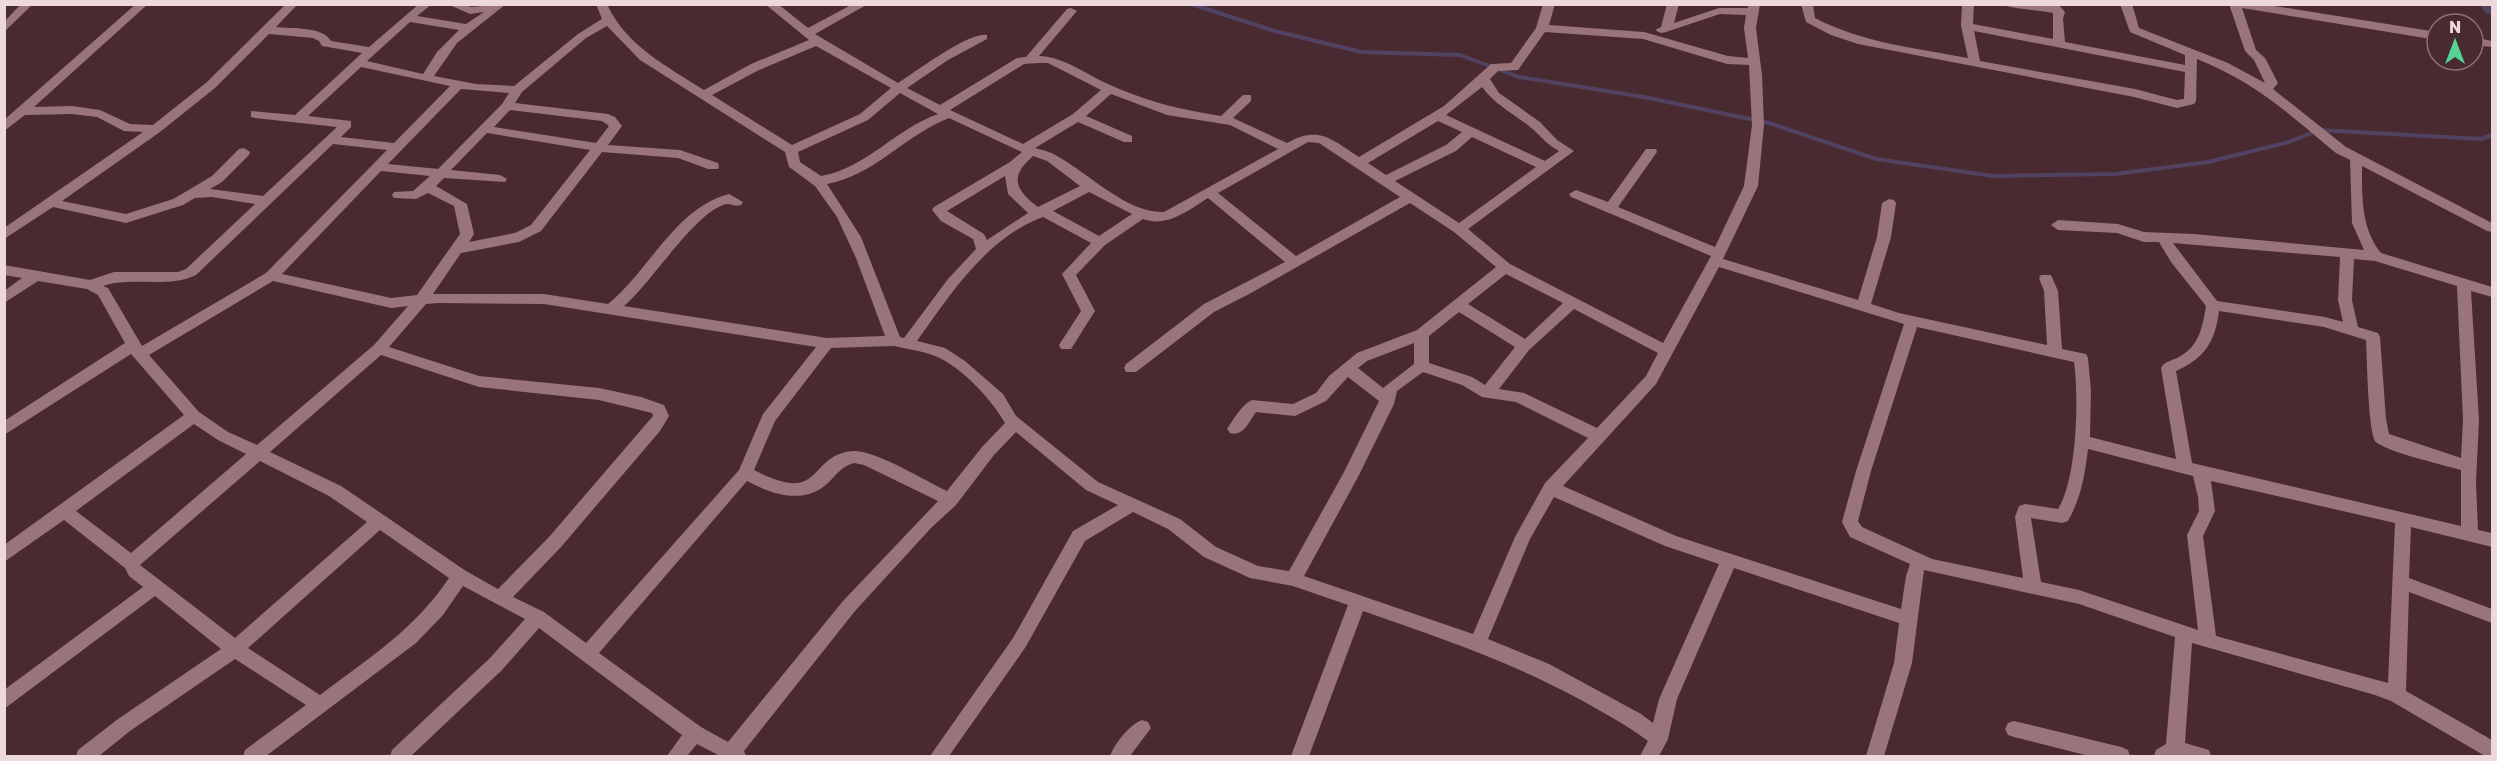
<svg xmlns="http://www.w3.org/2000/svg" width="2497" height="761" viewBox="0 0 2497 761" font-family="'Golos Text',sans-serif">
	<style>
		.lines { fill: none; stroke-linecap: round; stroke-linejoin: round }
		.stream { stroke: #524262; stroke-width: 4 }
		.river { fill: #524262; fill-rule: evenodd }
		.minor { fill: #99747a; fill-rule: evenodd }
	</style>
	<rect width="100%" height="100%" fill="#492a30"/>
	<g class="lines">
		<path class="stream" d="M 1191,4 L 1275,31 L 1361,52 L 1460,55 L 1519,77 L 1644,97 L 1769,123 L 1876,159 L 1993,176 L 2115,174 L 2208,162 L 2289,142 L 2319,130 L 2481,139 L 2492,135"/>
		<path class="river" d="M 2479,4 L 2492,4 L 2492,15 L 2485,13 Z"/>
		<g class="minor">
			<path d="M 21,4 L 33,4 L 4,32 L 4,22 Z"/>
			<path d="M 136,4 L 148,4 L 34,107 L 72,106 L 100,110 L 130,124 L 153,125 L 207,82 L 286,4 L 298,4 L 276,27 C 291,29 323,26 331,41 L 369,47 L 419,4 L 432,4 L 417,16 L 466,24 L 484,12 L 470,14 L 447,4 L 464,4 L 471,7 L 506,4 L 457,43 L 434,76 L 476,84 L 514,86 L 578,34 L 602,19 L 596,4 L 607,4 C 625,45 668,67 704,90 L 751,64 L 809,40 L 765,4 L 778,4 L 808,28 L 853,4 L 868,4 L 815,34 L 898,83 C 915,72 970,31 987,35 L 987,39 L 948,60 L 907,88 L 940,105 L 1017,58 L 1026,57 L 1067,9 L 1071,8 L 1077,11 L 1039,56 C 1065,57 1085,74 1108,84 C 1145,101 1181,110 1221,116 L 1243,95 L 1251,95 L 1251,101 L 1233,118 L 1287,143 C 1319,125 1332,140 1359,157 L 1444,106 L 1491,64 L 1511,63 L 1536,28 L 1543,4 L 1555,4 L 1549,25 L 1644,32 L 1728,56 L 1748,58 L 1744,28 L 1746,15 L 1720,14 L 1666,32 L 1661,33 L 1655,30 L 1661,27 L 1667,4 L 1679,4 L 1674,23 L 1719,8 L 1748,8 L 1748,4 L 1760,4 L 1756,28 L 1762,75 L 1764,125 L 1758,186 L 1723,259 L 1858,300 L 1877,237 L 1882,203 L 1889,199 L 1894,200 L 1896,203 L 1891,237 L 1871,304 L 1899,313 L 2047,345 L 2044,291 L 2039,278 L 2041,275 L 2051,275 L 2058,291 L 2062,349 L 2086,354 L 2088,358 L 2091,391 L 2090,437 L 2176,459 L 2161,368 C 2164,362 2170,361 2177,358 C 2199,347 2202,329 2206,306 L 2171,262 L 2159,242 L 2144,242 L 2117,233 L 2058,230 L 2051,225 L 2058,220 L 2118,224 L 2144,232 L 2194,234 L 2364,250 L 2352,223 L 2350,160 L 2336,153 C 2289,114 2255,82 2197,59 L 2196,101 L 2194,104 L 2177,108 L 2134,97 L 1858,44 L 1831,35 L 1806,22 L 1801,4 L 1813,4 L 1815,18 C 1863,43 1916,48 1968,58 L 1961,26 L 1962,4 L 1974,4 L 1973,24 L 2053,39 L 2053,13 C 2040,10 2009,9 2002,4 L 2058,4 L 2065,12 L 2063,19 L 2065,42 L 2185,65 L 2185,55 L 2130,32 L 2120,4 L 2132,4 L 2139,28 L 2228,63 L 2265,83 L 2254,60 L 2245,51 L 2229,4 L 2262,4 L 2437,32 L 2437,40 L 2242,8 L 2256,50 L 2265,58 L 2278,83 L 2273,89 L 2346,147 L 2492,223 L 2492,232 L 2487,231 L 2362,166 C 2362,197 2361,228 2381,253 L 2492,287 L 2492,297 L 2471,291 L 2479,420 L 2476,482 L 2478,530 L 2492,533 L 2492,547 L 2411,527 L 2409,578 L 2492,609 L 2492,623 L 2409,592 L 2406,691 L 2492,740 L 2492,756 L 2485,756 L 2391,701 L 2375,695 L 2192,643 L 2185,743 L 2209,750 L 2211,756 L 2154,756 L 2156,750 L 2166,744 L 2175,637 L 2079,604 L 1924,570 L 1912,663 L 1884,756 L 1866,756 L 1894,663 L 1899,623 L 1734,568 L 1677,699 L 1668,739 L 1659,756 L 1640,756 L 1648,741 C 1627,725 1604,713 1581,700 C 1511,662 1438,637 1363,611 L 1309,756 L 1291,756 L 1348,605 L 1293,586 L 1250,578 L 1204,557 L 1168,529 L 1133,512 L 1085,541 L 1025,648 L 949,756 L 930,756 L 1013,638 L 1073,531 L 1118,505 L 1086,490 L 1016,432 L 994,455 L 956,505 L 931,528 L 855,611 L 744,751 L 746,756 L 720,756 L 697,744 L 687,756 L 667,756 L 682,735 L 539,628 L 502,670 L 411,756 L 390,756 L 392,750 L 490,658 L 525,619 L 463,586 L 443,615 L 416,643 L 266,756 L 243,756 L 245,750 L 306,705 L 235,659 L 130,731 L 99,756 L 76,756 L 78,750 L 118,719 L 221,649 L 155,596 L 4,709 L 4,690 L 143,587 L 129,576 L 125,568 L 64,520 L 4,562 L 4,545 L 184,415 L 131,354 L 4,435 L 4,421 L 125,343 L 98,295 L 87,289 L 38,281 L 4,303 L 4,291 L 22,278 L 4,275 L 4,265 L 90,280 L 114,272 L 178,272 L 186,269 L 255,204 L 212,197 L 195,198 L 183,205 L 126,223 L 53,207 L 4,239 L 4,228 L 143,132 L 124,131 L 97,117 L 72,114 L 25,115 L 4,131 L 4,120 ZM 410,22 L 459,30 L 437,52 L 423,74 L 367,61 ZM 607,26 L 640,60 L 785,152 L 789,167 L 815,186 L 837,217 L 856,258 L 885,336 L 827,338 L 624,306 C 650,285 697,209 727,204 C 732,204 735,207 741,205 L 743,202 L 729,194 C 675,208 649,271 608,304 L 544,294 L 433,294 L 461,253 L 519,242 L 541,231 L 602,152 L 678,158 L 708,169 L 718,169 L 719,166 L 718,163 L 680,150 L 608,145 L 622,126 L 615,117 L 608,114 L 515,103 L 522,92 L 586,38 ZM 1974,31 L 2185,72 L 2184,99 L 2177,100 L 2135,89 L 1980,61 ZM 1545,32 L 1643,39 L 1727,64 L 1749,65 L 1752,125 L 1744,186 L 1715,247 L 1618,207 L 1657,152 L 1656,149 L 1646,149 L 1608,202 L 1576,190 L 1569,194 L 1571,197 L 1711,256 L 1663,343 L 1510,264 L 1468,229 L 1574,151 L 1557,140 L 1540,122 L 1499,93 L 1490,79 L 1498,71 L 1518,70 ZM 269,34 L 313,38 L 319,41 L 322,46 L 362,53 L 295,115 L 251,111 L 251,117 L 255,118 L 337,127 L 263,196 L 210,189 L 222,182 L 249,155 L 250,152 L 244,148 L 239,149 L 212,176 L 187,191 L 173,199 L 126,214 L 62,201 L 160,132 L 215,88 ZM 816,46 L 891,88 L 860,114 L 792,145 L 712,95 L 759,70 ZM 1038,63 L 1048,63 L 1101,90 L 1073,114 L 1023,144 L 950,110 L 1024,64 ZM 361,67 L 450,86 L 394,143 L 341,137 L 351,127 L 351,121 L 308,116 ZM 1482,87 C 1495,105 1513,113 1530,127 C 1540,135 1547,145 1559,151 L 1545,161 L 1446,115 ZM 461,89 L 509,93 L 502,104 L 438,169 L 388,164 ZM 900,93 L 938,114 C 895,129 867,168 821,176 L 800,162 L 798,152 L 868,120 ZM 1111,94 L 1167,115 L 1230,125 L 1278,149 L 1164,212 C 1128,214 1088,173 1057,156 C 1051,152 1042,150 1035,148 L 1078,122 L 1124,142 L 1132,142 L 1132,136 L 1086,116 ZM 510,110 L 602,121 L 609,126 L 596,143 L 494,127 ZM 949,118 L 1022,152 L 1010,162 L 934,207 L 932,210 L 941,221 L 973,239 L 976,249 L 948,279 L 904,338 L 900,337 L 861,237 L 827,184 C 875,175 905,135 949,118 ZM 1438,121 L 1462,132 L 1446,145 L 1386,175 L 1368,163 ZM 487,133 L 590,150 L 531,225 L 515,233 L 469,242 L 474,234 L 467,204 L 436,186 L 444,178 L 505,182 L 507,179 L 500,175 L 451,170 ZM 1472,137 L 1536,167 L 1459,223 L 1395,181 L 1456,151 ZM 1308,142 L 1319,143 L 1400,197 L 1296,256 L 1218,193 ZM 333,144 L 387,150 L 266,273 L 142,346 L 108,288 L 103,286 C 133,276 167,289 196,275 ZM 1033,156 L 1047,161 L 1080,186 L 1038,207 C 1015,189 1009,177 1033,156 ZM 381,171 L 430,176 L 413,191 L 394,192 L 392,195 L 394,198 L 416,199 L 428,193 L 454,206 L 460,234 L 417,295 L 391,298 L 282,274 ZM 1005,176 L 1008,194 L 1028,213 L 987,240 L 984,234 L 947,211 ZM 1089,192 L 1132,214 L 1099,236 L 1053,211 ZM 1208,198 L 1285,262 L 1204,304 L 1126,364 L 1124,368 L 1126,372 L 1136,372 L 1214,312 L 1251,293 L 1410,203 L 1454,232 L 1496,267 L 1417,330 L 1357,353 L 1329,376 L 1316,393 L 1293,404 L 1252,400 C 1242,404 1233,420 1227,429 L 1230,433 C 1243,437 1249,422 1256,412 L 1295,416 L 1326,401 L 1348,377 L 1379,401 L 1344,472 L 1289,571 L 1258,566 L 1216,547 L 1180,519 L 1098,482 L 1016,416 L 1003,394 L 965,361 L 945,348 L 917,341 C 950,295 987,237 1043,217 L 1091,243 L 1062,274 L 1081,311 L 1059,345 L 1061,349 L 1071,349 L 1095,311 L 1076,275 L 1105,245 L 1143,219 C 1167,228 1189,210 1208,198 ZM 2173,243 L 2340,257 L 2338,300 L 2343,322 L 2325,317 L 2217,301 ZM 2354,259 L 2375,261 L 2457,286 L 2463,420 L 2461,458 L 2389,434 L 2386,419 L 2380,337 L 2378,333 L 2358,327 L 2352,300 ZM 1719,267 L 1904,324 L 1856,471 L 1842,522 L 1850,537 L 1910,564 L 1906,576 L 1901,609 L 1676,536 L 1563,486 L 1656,384 ZM 1506,274 L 1563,303 L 1525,339 L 1468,304 ZM 273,281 L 391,308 L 408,306 L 374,345 L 257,445 L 228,432 L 199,412 L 149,355 ZM 438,303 L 544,304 L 816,347 L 763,414 L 739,470 L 586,643 L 544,612 L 513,597 L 561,547 L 660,431 L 669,416 L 664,405 L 641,397 L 599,388 L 479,376 L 389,347 L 426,304 ZM 1574,309 L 1658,353 L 1646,376 L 1597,428 L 1524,393 L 1499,389 L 1529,350 ZM 2219,311 L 2324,327 L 2366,340 C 2367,356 2368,434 2376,442 C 2387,452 2444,465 2461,470 L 2461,526 L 2192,463 L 2176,371 C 2205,358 2215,342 2219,311 ZM 1459,312 L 1515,347 L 1485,385 L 1472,377 L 1429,363 L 1429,336 ZM 1917,327 L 2074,362 C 2079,397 2077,479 2058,509 L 2025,504 L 2019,506 L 2015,517 L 2023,578 L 1932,559 L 1862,527 L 1858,521 L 1871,471 ZM 1414,343 L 1414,364 L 1383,388 L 1358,368 L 1367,361 ZM 894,346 C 907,349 923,351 935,356 C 962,367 991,399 1005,423 L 982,447 L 947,491 C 926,481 875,450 853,451 C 806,455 825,507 754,470 L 775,421 L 831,348 ZM 381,355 L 479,387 L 599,400 L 652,413 L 653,416 L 549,537 L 498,589 L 466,571 L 341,486 L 270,452 ZM 1423,372 L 1462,385 L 1482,397 L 1516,402 L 1588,438 L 1545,483 L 1515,537 L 1473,634 L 1304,576 L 1359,475 L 1394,404 L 1397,391 ZM 194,424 L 218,440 L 246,454 L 131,553 L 76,511 ZM 2088,449 L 2193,476 L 2198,497 L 2199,511 L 2187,535 L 2198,630 L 2079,590 L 2041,582 L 2031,518 L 2062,523 L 2068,521 C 2081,498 2085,475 2088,449 ZM 260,461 L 329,496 L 367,522 L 235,638 L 140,565 ZM 854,463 L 864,465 L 938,501 L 843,601 L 728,742 L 701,727 L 599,653 L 747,481 C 773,495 804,505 828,483 C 836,475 842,466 854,463 ZM 2211,481 L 2395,523 L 2388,683 L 2216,636 L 2203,536 L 2215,511 ZM 1554,497 L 1665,546 L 1719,564 L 1659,699 L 1653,723 L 1641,714 L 1549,664 L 1488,639 L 1530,539 ZM 380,530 L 449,578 C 414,630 370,657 320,695 L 248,648 Z"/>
			<path d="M 2473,37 L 2492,41 L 2492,47 L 2473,45 Z"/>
			<path d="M 1142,720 L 1148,722 L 1151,728 L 1130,756 L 1110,756 C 1114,744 1130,724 1142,720 Z"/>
			<path d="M 2014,721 L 2121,747 L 2128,750 L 2130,756 L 2089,756 L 2014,737 L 2008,735 L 2005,729 L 2008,723 Z"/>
		</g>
	</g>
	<rect width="2497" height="761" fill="none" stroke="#edd9dc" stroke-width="12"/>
	<g transform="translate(2455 42)"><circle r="28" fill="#492a30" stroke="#8b7075" stroke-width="1.5"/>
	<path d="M0-4.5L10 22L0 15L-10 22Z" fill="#53d396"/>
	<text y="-9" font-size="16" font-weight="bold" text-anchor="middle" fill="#edd9dc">N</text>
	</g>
</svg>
